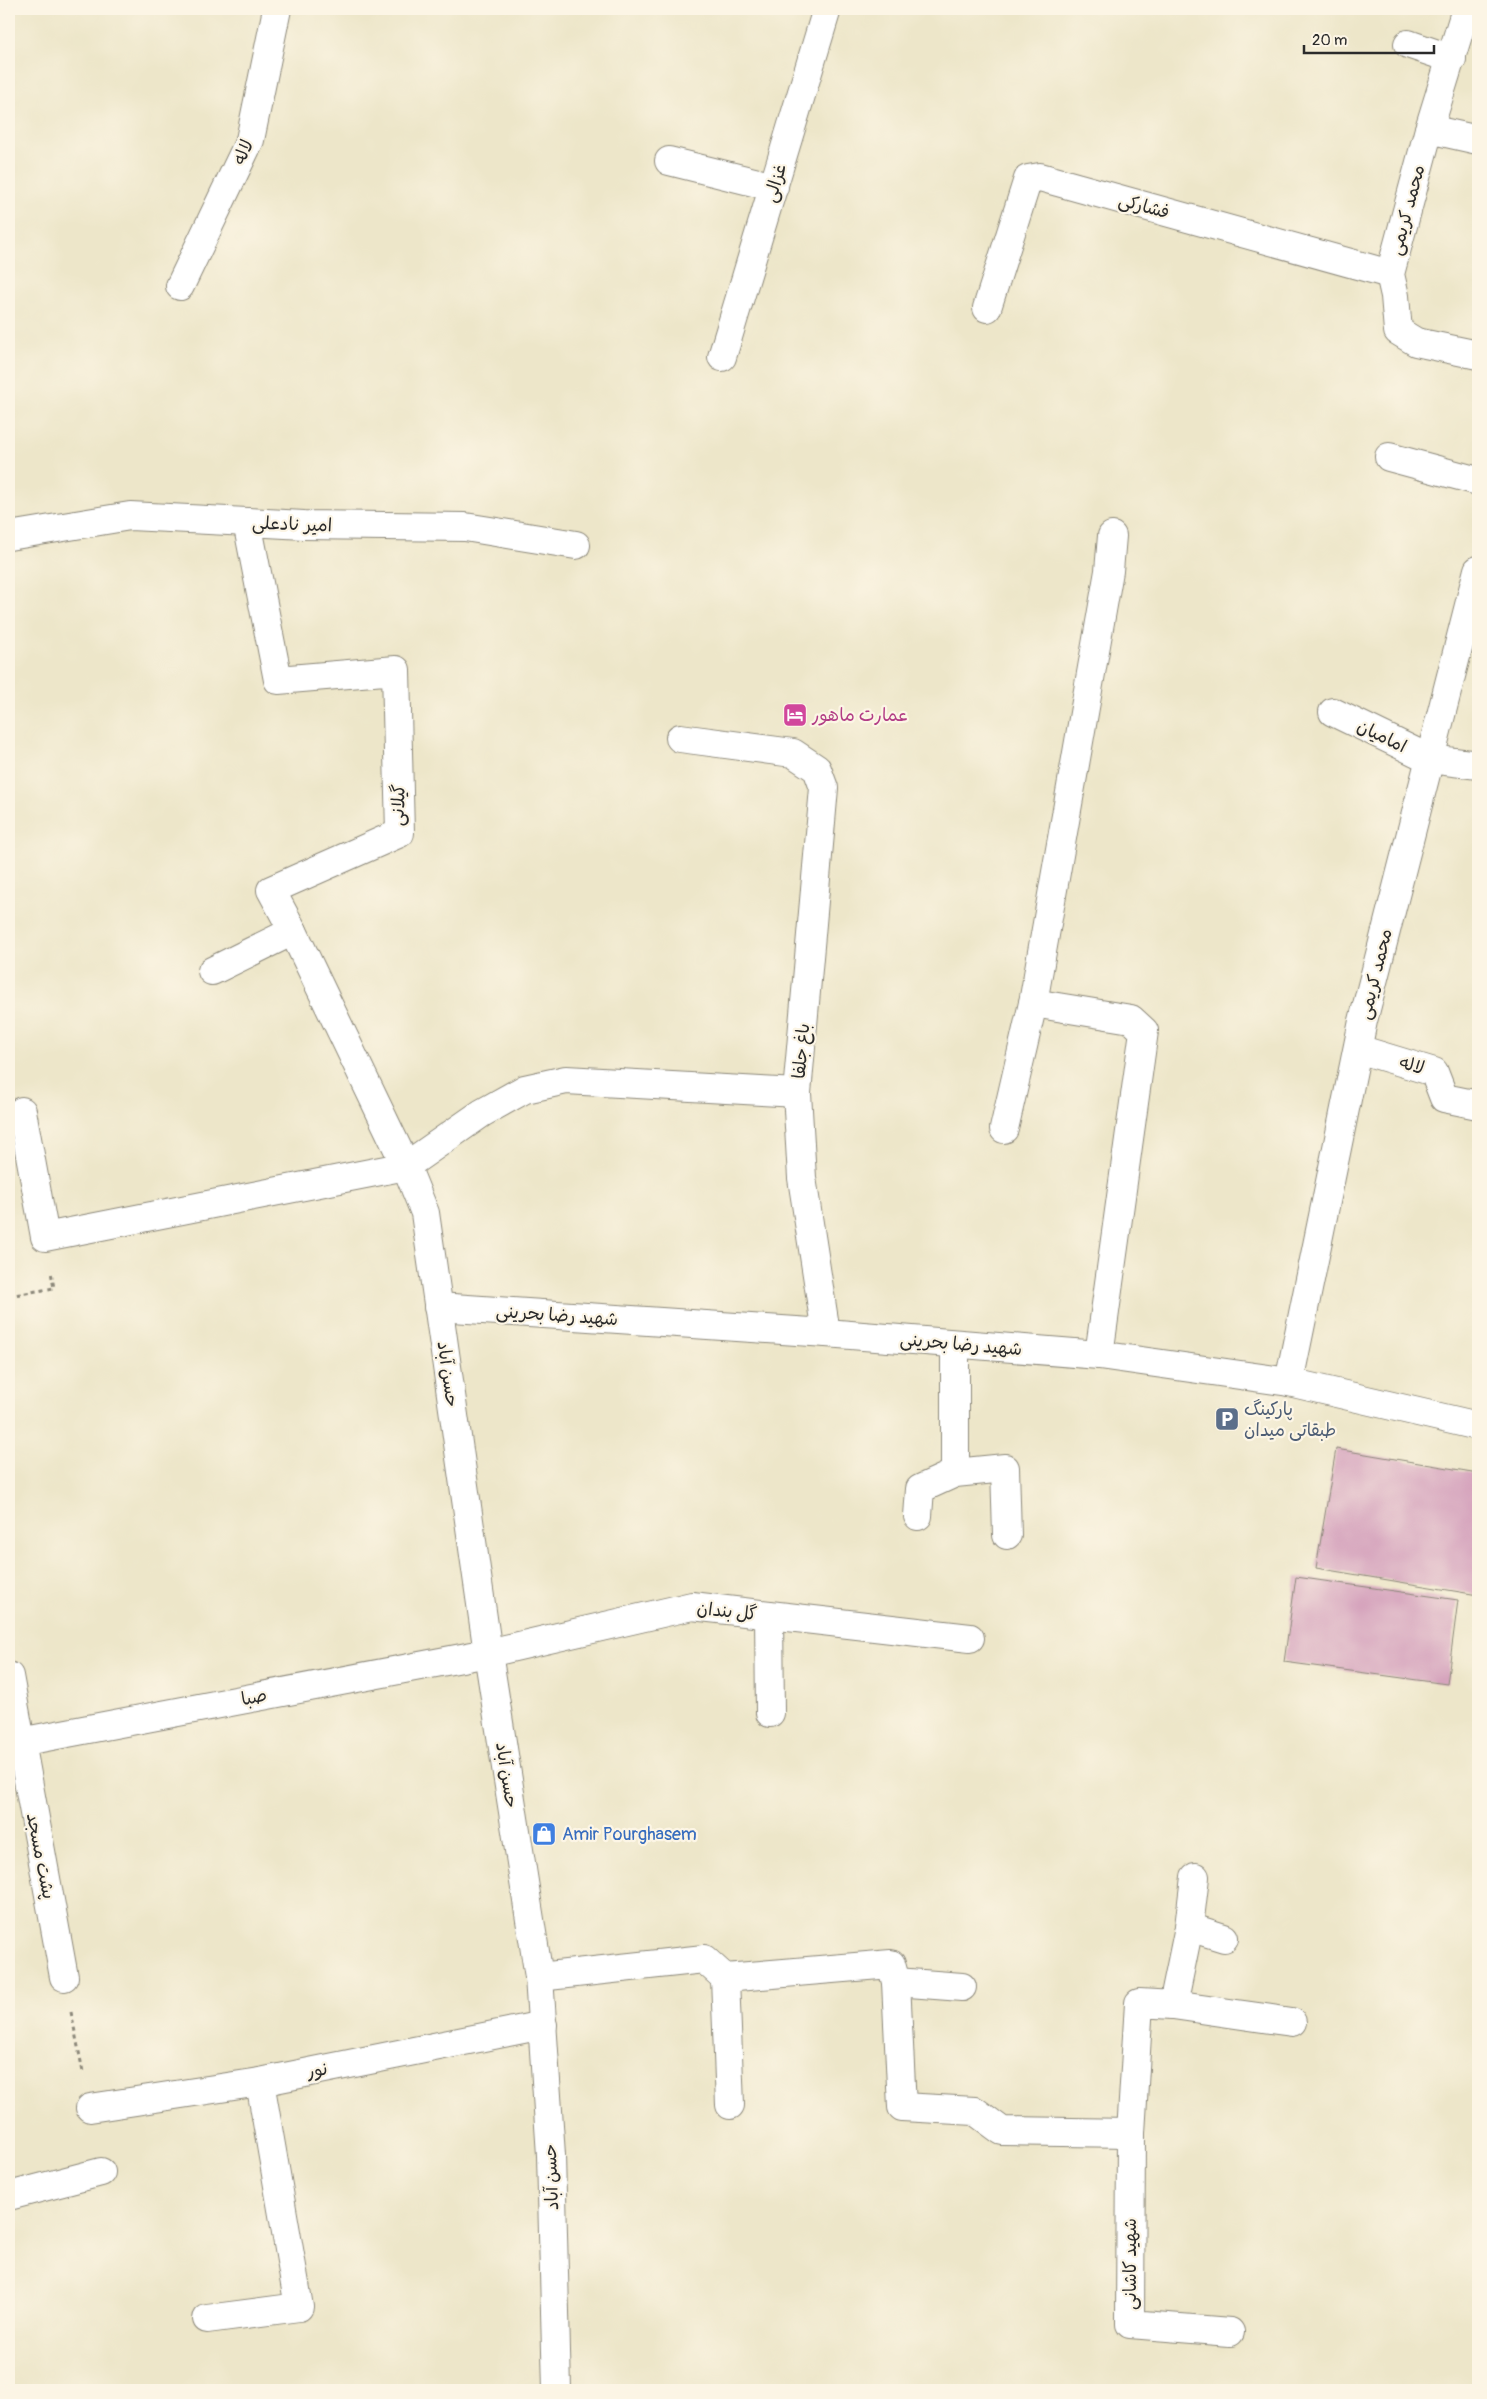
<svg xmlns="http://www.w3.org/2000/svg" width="1487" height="2399" viewBox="0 0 1487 2399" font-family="Pangolin,'Playpen Sans Arabic',sans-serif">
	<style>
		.building { fill: #d6a4bd }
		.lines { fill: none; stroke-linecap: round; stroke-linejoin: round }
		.minor-casing { stroke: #8c887a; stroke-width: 30 }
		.path { stroke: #8c887a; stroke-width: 3; stroke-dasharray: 4 4; stroke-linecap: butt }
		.minor { stroke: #fff; stroke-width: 28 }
		.labels { text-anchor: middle; stroke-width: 4.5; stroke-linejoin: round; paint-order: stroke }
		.street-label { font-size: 18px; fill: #2b2b2b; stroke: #fcf5e5 }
		.hotel-label { font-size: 18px; fill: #b23c85; stroke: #fcf5e5; text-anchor: start }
		.service-label { font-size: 18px; fill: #4e5e75; stroke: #fcf5e5; text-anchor: start }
		.shop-label { font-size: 18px; fill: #366cbe; stroke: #fcf5e5; text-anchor: start }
	</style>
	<rect width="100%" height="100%" fill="#fcf5e5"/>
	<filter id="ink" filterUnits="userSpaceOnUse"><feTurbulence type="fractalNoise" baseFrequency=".02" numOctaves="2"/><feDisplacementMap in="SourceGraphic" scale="10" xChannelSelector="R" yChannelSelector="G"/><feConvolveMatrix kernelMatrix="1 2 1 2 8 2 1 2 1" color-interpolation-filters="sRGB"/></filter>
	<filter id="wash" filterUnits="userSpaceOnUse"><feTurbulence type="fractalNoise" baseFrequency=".0096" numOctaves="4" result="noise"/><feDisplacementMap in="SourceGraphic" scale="20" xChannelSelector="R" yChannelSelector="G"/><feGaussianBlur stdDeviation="1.12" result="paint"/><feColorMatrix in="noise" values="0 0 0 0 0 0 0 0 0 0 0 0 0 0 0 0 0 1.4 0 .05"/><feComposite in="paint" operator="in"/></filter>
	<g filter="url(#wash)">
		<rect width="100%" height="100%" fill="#ede6c9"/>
		<g id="blocks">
			<g class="building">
				<path d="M 1336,1449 L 1478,1473 L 1478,1595 L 1316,1568 Z"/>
				<path d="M 1296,1577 L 1458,1600 L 1447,1684 L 1284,1662 Z"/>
			</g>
		</g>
	</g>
	<g filter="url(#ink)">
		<use href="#blocks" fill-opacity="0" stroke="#8c887a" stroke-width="1"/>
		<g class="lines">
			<defs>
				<g id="minor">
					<path d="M 1466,9 L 1429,129 L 1390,274 L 1395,296 L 1398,331 L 1416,342 L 1478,355"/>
					<path d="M 1408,44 L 1452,59"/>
					<path d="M 1429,129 L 1478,140"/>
					<path d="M 669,161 L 774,187"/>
					<path d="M 180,286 L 250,140 L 277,9"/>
					<path d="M 987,308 L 1028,179 L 1040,177 L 1390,274"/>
					<path d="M 722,357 L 827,9"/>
					<path d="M 1389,457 L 1478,481"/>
					<path d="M 247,522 L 278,680 L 396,670 L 400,833 L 271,890 L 293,931 L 406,1166 L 425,1213 L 488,1653 L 539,1977 L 551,2155 L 557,2390"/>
					<path d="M 9,536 L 130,516 L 304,525 L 465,527 L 576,545"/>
					<path d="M 1333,712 L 1430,759 L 1478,765"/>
					<path d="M 680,738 L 793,753 L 817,769 L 824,788 L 797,1093 L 802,1178 L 826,1333"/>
					<path d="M 212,971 L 293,931"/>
					<path d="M 1033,1003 L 1131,1019 L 1144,1031 L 1099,1355"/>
					<path d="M 1358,1049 L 1434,1072 L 1444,1098 L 1478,1105"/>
					<path d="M 22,1111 L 45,1237 L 406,1166 L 482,1113 L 525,1089 L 566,1080 L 797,1093"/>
					<path d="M 1004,1129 L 1033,1003 L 1109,571 L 1112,536"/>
					<path d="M 438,1307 L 826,1333 L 1099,1355 L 1289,1382 L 1478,1426"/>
					<path d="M 955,1344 L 955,1473"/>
					<path d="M 1289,1382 L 1363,1021 L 1478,570"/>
					<path d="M 918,1516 L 920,1489 L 955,1473 L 1005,1468 L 1007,1535"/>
					<path d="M 769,1615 L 770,1713"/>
					<path d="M 9,1676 L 64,1977"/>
					<path d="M 20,1742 L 488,1653 L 692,1606 L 970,1638"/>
					<path d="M 1189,1927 L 1224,1938"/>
					<path d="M 539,1977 L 704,1959 L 725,1978 L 891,1964 L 896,1982 L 902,2107 L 975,2111 L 1002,2131 L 1131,2133 L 1139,2003 L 1173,2005 L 1292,2022"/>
					<path d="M 725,1978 L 730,2105"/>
					<path d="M 896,1982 L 962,1987"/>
					<path d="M 1173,2005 L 1189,1927 L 1195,1877"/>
					<path d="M 90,2108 L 260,2082 L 543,2025"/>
					<path d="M 1131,2133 L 1130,2324 L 1230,2332"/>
					<path d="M 9,2196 L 101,2172"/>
					<path d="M 207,2319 L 299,2307 L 260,2082"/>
				</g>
			</defs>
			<use href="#minor" class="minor-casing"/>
			<g class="path">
				<path d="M 9,1296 L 54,1288 L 51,1272"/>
				<path d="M 71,2012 L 83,2072"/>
			</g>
			<use href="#minor" class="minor"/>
		</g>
	</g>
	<defs>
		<symbol id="hotel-square" viewBox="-11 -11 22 22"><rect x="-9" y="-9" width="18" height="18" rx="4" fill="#d1479c" stroke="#fcf5e5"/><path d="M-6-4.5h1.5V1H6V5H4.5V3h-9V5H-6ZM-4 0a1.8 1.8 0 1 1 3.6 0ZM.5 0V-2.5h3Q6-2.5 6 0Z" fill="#fff"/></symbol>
		<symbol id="parking-square" viewBox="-11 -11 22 22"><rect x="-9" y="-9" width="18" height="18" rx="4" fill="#5c6f8a" stroke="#fcf5e5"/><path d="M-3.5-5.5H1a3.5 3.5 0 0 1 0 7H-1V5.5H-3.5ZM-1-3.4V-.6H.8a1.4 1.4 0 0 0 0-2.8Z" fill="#fff"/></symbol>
		<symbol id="shop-square" viewBox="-11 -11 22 22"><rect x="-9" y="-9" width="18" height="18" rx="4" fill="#3f7fe0" stroke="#fcf5e5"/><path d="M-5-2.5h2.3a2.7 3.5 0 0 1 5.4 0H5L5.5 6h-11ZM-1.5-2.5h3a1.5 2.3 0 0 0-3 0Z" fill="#fff"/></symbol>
	</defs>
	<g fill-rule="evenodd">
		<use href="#hotel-square" x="781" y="701" width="28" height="28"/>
		<use href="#parking-square" x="1213" y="1405" width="28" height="28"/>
		<use href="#shop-square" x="530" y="1820" width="28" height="28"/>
	</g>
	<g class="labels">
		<g class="street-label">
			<text transform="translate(243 152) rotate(-67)" y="6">لاله</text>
			<text transform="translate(775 183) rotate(-73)" y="6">غزالی</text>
			<text transform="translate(1144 206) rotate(15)" y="6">فشارکی</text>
			<text transform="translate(1407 210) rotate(-75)" y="6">محمد کریمی</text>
			<text transform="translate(292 524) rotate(2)" y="6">امیر نادعلی</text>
			<text transform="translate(1382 736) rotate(26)" y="6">امامیان</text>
			<text transform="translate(398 805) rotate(-88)" y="6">گیلانی</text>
			<text transform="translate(1375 974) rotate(-76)" y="6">محمد کریمی</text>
			<text transform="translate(801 1051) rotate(-85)" y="6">باغ جلفا</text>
			<text transform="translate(1412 1065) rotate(16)" y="6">لاله</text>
			<text transform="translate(557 1315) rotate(4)" y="6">شهید رضا بحرینی</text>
			<text transform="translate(961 1344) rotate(5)" y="6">شهید رضا بحرینی</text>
			<text transform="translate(448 1374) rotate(82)" y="6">حسن آباد</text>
			<text transform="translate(727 1611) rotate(6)" y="6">گل بندان</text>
			<text transform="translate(254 1697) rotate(-11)" y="6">صبا</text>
			<text transform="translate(507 1775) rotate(81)" y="6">حسن آباد</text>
			<text transform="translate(41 1856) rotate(79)" y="6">پشت مسجد</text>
			<text transform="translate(317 2070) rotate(-11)" y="6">نور</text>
			<text transform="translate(551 2177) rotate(-92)" y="6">حسن آباد</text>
			<text transform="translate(1130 2264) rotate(-90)" y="6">شهید کاشانی</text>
		</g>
		<g class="hotel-label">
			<text x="812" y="721">عمارت ماهور</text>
		</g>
		<g class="service-label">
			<text x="1244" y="1415">پارکینگ<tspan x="1244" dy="21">طبقاتی میدان</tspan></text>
		</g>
		<g class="shop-label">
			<text x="562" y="1840">Amir Pourghasem</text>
		</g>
	</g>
	<rect width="1487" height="2399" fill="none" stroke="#fcf5e5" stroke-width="30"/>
	<path d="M1304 45v8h130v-8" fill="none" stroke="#2b2b2b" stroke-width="2.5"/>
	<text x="1312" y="45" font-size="15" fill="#2b2b2b" stroke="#fcf5e5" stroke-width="4" paint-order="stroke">20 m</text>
</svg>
